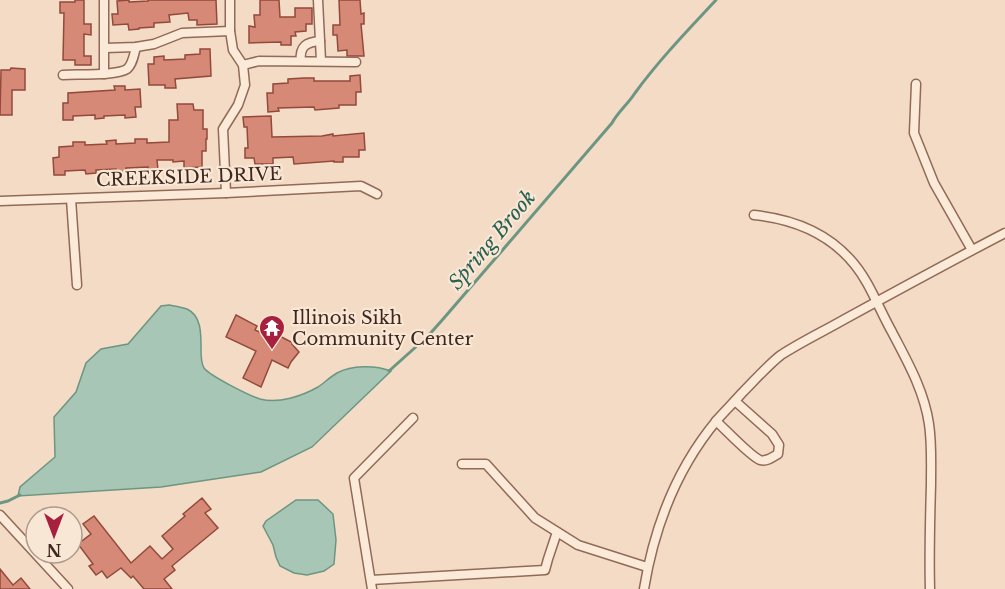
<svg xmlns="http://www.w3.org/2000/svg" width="1005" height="589" viewBox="0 0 1005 589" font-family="'Libre Baskerville',serif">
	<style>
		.water { fill: #a7c6b6; stroke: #6c9682; stroke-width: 1.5 }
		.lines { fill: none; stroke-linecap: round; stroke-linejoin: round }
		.stream { stroke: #6c9682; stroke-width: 3 }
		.building { fill: #d58976; stroke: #934a3b; stroke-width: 1.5 }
		.street-casing { stroke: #916a58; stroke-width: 11 }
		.street { stroke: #fcead9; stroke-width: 8 }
		.labels { text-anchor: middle; stroke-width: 4.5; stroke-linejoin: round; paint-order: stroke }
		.street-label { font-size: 18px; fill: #3f261e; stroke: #f9e7d5 }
		.poi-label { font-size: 18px; fill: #3f261e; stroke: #f9e7d5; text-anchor: start }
		.water-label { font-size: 20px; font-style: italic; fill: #2b6051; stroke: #f9e7d5 }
	</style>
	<rect width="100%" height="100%" fill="#f3dbc5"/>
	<g class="water">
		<path d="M 169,305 C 174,306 181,307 187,309 C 202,316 201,335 201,350 C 201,355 201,363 204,368 C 210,376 250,396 260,399 C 279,404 302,396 318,387 C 324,383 330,377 337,373 C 352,365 375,365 391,371 L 312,447 L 261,472 L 161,487 L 18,496 L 20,487 L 55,457 L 54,417 L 76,392 L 86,363 L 101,349 L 128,344 L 161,306 Z"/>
		<path d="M 296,500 L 318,500 L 333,514 L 336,540 L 334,564 L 324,571 L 307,575 L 294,573 L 280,566 L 276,557 L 273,545 L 263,526 L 266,521 Z"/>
	</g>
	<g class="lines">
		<g class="stream">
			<path d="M 389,371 L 428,336 L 444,318 L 612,123 C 618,112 628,104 635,93 C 659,60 688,30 716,0"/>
			<path d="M 0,503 L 8,501 L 20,495"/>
		</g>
	</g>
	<g class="building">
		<path d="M 75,0 L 84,0 L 84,24 L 91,24 L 91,35 L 84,34 L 84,56 L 91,56 L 91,65 L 75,65 L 75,60 L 63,60 L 64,13 L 60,13 L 60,2 L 75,2 Z"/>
		<path d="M 129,0 L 129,2 L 148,1 L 148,0 L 216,0 L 217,24 L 197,25 L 197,20 L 189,20 L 188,13 L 169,15 L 170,22 L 154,23 L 154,27 L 139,28 L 139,29 L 129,30 L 128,24 L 113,25 L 112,14 L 118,14 L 117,1 Z"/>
		<path d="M 260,0 L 279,0 L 280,17 L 295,17 L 295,8 L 312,8 L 312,24 L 306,24 L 306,31 L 295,32 L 296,36 L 291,36 L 291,45 L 281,45 L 281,42 L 249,43 L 249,26 L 255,27 L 254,15 L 260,15 Z"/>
		<path d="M 339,0 L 360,0 L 361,14 L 364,13 L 364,24 L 361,24 L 364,56 L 347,56 L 347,50 L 338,51 L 337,35 L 333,35 L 333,25 L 340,25 Z"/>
		<path d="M 200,49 L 210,49 L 211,76 L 175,79 L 176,88 L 165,88 L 165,85 L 149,85 L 148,64 L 154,64 L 154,57 L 164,56 L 164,60 L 185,59 L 185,55 L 200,54 Z"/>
		<path d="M 11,68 L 25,69 L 25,90 L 12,90 L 12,115 L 0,115 L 1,70 L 10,70 Z"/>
		<path d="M 360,75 L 361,92 L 356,92 L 356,105 L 339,105 L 339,108 L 315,110 L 314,107 L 278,108 L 279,111 L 268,112 L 267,93 L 273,93 L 273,84 L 288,83 L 288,79 L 304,78 L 314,78 L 314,81 L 350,81 L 350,76 Z"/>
		<path d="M 114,86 L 125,86 L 125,90 L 140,89 L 141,107 L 135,107 L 136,117 L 125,118 L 125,115 L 104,116 L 104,118 L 95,119 L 95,115 L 73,116 L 73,120 L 63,120 L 63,103 L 68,103 L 68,93 L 115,90 Z"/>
		<path d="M 177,104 L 193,104 L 194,110 L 203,110 L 203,129 L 207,129 L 207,139 L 206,139 L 206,151 L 202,151 L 202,167 L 184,168 L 184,161 L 173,162 L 173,160 L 157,160 L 158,170 L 148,171 L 148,167 L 126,168 L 126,171 L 117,172 L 116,169 L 96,170 L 96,173 L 86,174 L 85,170 L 65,171 L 65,175 L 54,175 L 53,158 L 59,157 L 59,147 L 73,146 L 73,142 L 85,142 L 85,145 L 107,144 L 106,141 L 116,140 L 116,144 L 135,143 L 135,139 L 147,139 L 147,143 L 169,142 L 169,120 L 178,120 Z"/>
		<path d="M 271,116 L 272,137 L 322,136 L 333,134 L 333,136 L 364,133 L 365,150 L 359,150 L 359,157 L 343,157 L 343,162 L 334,162 L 334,161 L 294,164 L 293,157 L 273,158 L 273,164 L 255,164 L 254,158 L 245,158 L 245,148 L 248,148 L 247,127 L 244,127 L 243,117 Z"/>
		<path d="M 236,315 L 257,326 L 255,330 L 274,339 L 276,334 L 293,343 L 292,344 L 299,352 L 291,362 L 288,368 L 272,360 L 261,387 L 243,378 L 256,351 L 226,337 Z"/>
		<path d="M 202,498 L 211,509 L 205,513 L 218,528 L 172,566 L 175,570 L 164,579 L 172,589 L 144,589 L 133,576 L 131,578 L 121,568 L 107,578 L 102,571 L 96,575 L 89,566 L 93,564 L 78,544 L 91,534 L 83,524 L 94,516 L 131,563 L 150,546 L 162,559 L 173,549 L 162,536 L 185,516 L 183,514 Z"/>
		<path d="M 0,569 L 13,585 L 21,578 L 30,589 L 0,589 Z"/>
	</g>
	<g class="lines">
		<defs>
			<g id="street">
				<path d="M 104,0 L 104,74"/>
				<path d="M 318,0 L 321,61"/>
				<path d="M 105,48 L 136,47 L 154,44 L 182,33 L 230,31"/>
				<path d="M 301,61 C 299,46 307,42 320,41"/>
				<path d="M 243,65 L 259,61 L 356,62"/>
				<path d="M 63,75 C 77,74 117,76 127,69 C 133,64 134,54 136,47"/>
				<path d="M 916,84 L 914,133 L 934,183 L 972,250"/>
				<path d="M 226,193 L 223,129 L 238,105 L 245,85 L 243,65 L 233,50 L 230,31 L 230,0"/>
				<path d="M 71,199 L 77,285"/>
				<path d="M 0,201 L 226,193 L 361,186 L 377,194"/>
				<path d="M 754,215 C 802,220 843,240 867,283 C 876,299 883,316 892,332 C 907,361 924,390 929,424 C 932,444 931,464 931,484 C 930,519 929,554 930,589"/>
				<path d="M 716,421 C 725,429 751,457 760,460 C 767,462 773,457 778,454 L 779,445 L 772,434 L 735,401"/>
				<path d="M 462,464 L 486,464 L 535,518 L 578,545 L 647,567"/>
				<path d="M 0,515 L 68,589"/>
				<path d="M 371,580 L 545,570 L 548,559 L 557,532"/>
				<path d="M 372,589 L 354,478 L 413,418"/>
				<path d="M 644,589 C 654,528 677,468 717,420 C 725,411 734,402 742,393 C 753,382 769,364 781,355 C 801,342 824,331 845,319 C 898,290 951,261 1005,233"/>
			</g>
		</defs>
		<use href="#street" class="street-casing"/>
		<use href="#street" class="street"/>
	</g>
	<defs>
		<symbol id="temple-pin" viewBox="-11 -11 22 30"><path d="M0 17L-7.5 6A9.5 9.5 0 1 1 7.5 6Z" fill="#a7213f" stroke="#f9e7d5"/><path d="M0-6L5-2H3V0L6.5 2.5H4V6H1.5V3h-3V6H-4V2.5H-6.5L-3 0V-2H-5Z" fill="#fff"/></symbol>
	</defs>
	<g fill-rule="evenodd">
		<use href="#temple-pin" x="257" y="313" width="30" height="40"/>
	</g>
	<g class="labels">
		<g class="street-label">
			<text transform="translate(189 177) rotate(-2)" y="6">CREEKSIDE DRIVE</text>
		</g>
		<g class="poi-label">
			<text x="292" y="324">Illinois Sikh<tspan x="292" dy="21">Community Center</tspan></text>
		</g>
		<g class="water-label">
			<text transform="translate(492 240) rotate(-50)" y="7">Spring Brook</text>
		</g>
	</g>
	<g transform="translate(54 535) rotate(180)"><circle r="28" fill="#f9e7d5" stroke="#af9a8c" stroke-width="1.5"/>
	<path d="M0-4.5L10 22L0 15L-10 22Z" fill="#a7213f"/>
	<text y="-9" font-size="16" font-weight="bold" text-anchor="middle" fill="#3f261e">N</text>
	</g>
</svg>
